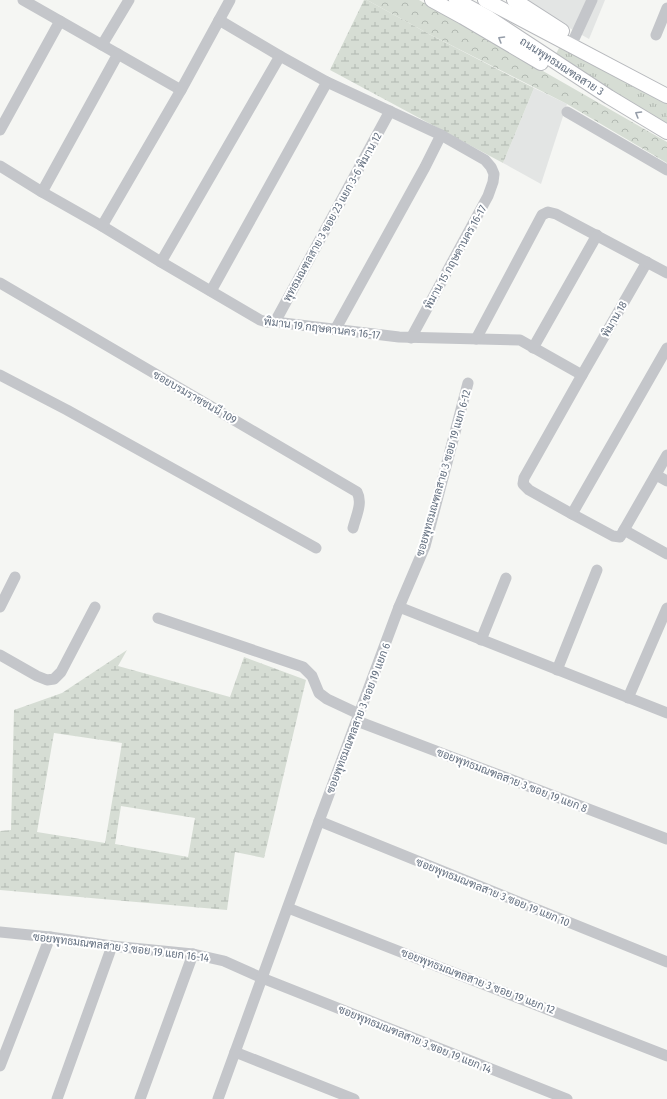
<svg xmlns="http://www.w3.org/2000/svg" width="667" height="1099" viewBox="0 0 667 1099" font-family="'Fira Sans Condensed',Sarabun,sans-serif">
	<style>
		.built { fill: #e3e5e4 }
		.grass { fill: url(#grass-tufts) }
		.forest { fill: url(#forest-crowns) }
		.wetland { fill: url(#wetland-marsh); fill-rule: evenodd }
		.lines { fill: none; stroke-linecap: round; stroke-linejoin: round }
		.major-casing { stroke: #b7b9bd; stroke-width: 16 }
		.minor { stroke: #c4c6ca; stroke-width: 11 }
		.major { stroke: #fff; stroke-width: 14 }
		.oneway { stroke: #949ca8 }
		.labels { text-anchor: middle; stroke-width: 4; stroke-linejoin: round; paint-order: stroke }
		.street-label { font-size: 11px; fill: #667282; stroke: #fff }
	</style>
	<defs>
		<pattern id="grass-tufts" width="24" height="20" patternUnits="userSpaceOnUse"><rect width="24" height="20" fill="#d6ddd4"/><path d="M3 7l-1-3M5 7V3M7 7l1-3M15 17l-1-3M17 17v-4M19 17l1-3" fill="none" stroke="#b1b8b1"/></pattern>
		<pattern id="forest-crowns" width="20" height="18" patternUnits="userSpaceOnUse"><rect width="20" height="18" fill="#d6ddd4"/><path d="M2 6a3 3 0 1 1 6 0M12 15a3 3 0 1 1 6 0" fill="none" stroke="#b1b8b1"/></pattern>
		<pattern id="wetland-marsh" width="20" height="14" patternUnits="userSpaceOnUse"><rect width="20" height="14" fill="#d6ddd4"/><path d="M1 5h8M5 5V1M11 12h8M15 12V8" fill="none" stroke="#b1b8b1"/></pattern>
	</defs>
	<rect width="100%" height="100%" fill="#f5f6f3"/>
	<g class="built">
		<path d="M 520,0 L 605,0 L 589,39 Z"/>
		<path d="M 534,88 L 567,104 L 541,184 L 503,163 Z"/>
	</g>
	<path class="grass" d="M 560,46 L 667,104 L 667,125 L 555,56 Z"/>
	<path class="forest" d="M 367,0 L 419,0 L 667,142 L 667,163 L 567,104 L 429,34 Z"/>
	<g class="wetland">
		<path d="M 364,0 L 367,0 L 429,34 L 534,88 L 503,163 L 330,70 Z"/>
		<path d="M 127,650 L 118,666 L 230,697 L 244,657 L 306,680 L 264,858 L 235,852 L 227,910 L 0,890 L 0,831 L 11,830 L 14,710 L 62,693 ZM 54,733 L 122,743 L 105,843 L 37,832 ZM 121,806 L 195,818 L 188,857 L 115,844 Z"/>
	</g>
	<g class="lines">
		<defs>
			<g id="major">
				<path d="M 432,0 L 463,17 L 541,63"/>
				<path d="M 456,0 L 489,18 L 609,97 L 667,132"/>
				<path d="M 485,0 L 667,96"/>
				<path d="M 514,0 L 562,31"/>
			</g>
		</defs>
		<use href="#major" class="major-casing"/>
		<g class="minor">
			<path d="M 23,0 L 181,90"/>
			<path d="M 219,20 L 280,56"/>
			<path d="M 656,35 L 667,8"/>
			<path d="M 574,39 L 592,0"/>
			<path d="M 102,45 L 129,0"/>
			<path d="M 327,82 L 441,135 L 485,160 L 491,167 L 494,174 L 493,182 L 488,196 L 411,338"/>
			<path d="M 567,112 L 667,170"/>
			<path d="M 0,130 L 60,21"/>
			<path d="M 0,166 L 42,192 L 102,226 L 161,262 L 260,320 L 267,322 L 275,322 L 399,337 L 520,340 L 582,375"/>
			<path d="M 42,192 L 118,54"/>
			<path d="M 102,226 L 181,90 L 230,0"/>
			<path d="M 161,262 L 280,56 L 327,82 L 211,291"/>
			<path d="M 647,262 L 582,375 L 524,478 L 523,484 L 529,490 L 572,514 L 613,536 L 620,537 L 667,455"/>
			<path d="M 0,283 L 357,492 C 363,503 356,516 353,528"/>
			<path d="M 275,322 L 390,111"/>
			<path d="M 335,330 L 425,167 L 441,135"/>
			<path d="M 476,339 L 542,215 L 548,212 L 556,214 L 667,273"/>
			<path d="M 533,348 L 597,235"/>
			<path d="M 0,375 L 67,410 L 316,548"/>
			<path d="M 656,475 L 667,481"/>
			<path d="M 572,514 L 667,348"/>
			<path d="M 624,530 L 667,554"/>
			<path d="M 0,607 L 15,577"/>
			<path d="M 399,607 L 425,546 L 468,383"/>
			<path d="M 158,618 L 303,667 L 312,676 L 319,693 L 327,699 L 359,714"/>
			<path d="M 481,640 L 506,578"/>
			<path d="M 0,655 L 37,676 L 47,680 L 54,679 L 61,672 L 95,607"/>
			<path d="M 557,670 L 597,570"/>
			<path d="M 628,698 L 667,608"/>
			<path d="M 357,721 L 667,839"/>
			<path d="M 319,821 L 667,962"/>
			<path d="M 288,908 L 667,1056"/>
			<path d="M 0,932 L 50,937 L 112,946 L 193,954 L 224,961 L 262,978 L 567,1099"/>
			<path d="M 235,1052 L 354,1099"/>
			<path d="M 0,1066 L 50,937"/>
			<path d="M 57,1099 L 112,946"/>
			<path d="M 140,1099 L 193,954"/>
			<path d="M 218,1099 L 319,821 L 399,607 L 667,713"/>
		</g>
		<use href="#major" class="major"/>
	</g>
	<defs><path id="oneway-chevron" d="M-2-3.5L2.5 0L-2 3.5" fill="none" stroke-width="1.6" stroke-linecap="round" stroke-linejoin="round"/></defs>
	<g class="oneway">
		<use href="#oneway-chevron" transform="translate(501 39) rotate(-149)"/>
		<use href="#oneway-chevron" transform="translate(638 114) rotate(-149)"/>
	</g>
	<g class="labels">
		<g class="street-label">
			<text transform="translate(562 66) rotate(33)" y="4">ถนนพุทธมณฑลสาย 3</text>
			<text transform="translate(332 217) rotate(-61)" y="4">พุทธมณฑลสาย 3 ซอย 23 แยก 3-6 พิมาน 12</text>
			<text transform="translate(455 257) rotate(-61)" y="4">พิมาน 15 กฤษดานคร 16-17</text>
			<text transform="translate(614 319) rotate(-60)" y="4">พิมาน 18</text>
			<text transform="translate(322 328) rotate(7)" y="4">พิมาน 19 กฤษดานคร 16-17</text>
			<text transform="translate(195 397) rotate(30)" y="4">ซอยบรมราชชนนี 109</text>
			<text transform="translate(443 473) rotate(-74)" y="4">ซอยพุทธมณฑลสาย 3 ซอย 19 แยก 6-12</text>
			<text transform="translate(358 718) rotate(-69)" y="4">ซอยพุทธมณฑลสาย 3 ซอย 19 แยก 6</text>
			<text transform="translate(512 780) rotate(21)" y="4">ซอยพุทธมณฑลสาย 3 ซอย 19 แยก 8</text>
			<text transform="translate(493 892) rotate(22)" y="4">ซอยพุทธมณฑลสาย 3 ซอย 19 แยก 10</text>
			<text transform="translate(121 947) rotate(7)" y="4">ซอยพุทธมณฑลสาย 3 ซอย 19 แยก 16-14</text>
			<text transform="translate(478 981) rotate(21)" y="4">ซอยพุทธมณฑลสาย 3 ซอย 19 แยก 12</text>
			<text transform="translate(415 1039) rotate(22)" y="4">ซอยพุทธมณฑลสาย 3 ซอย 19 แยก 14</text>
		</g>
	</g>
</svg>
